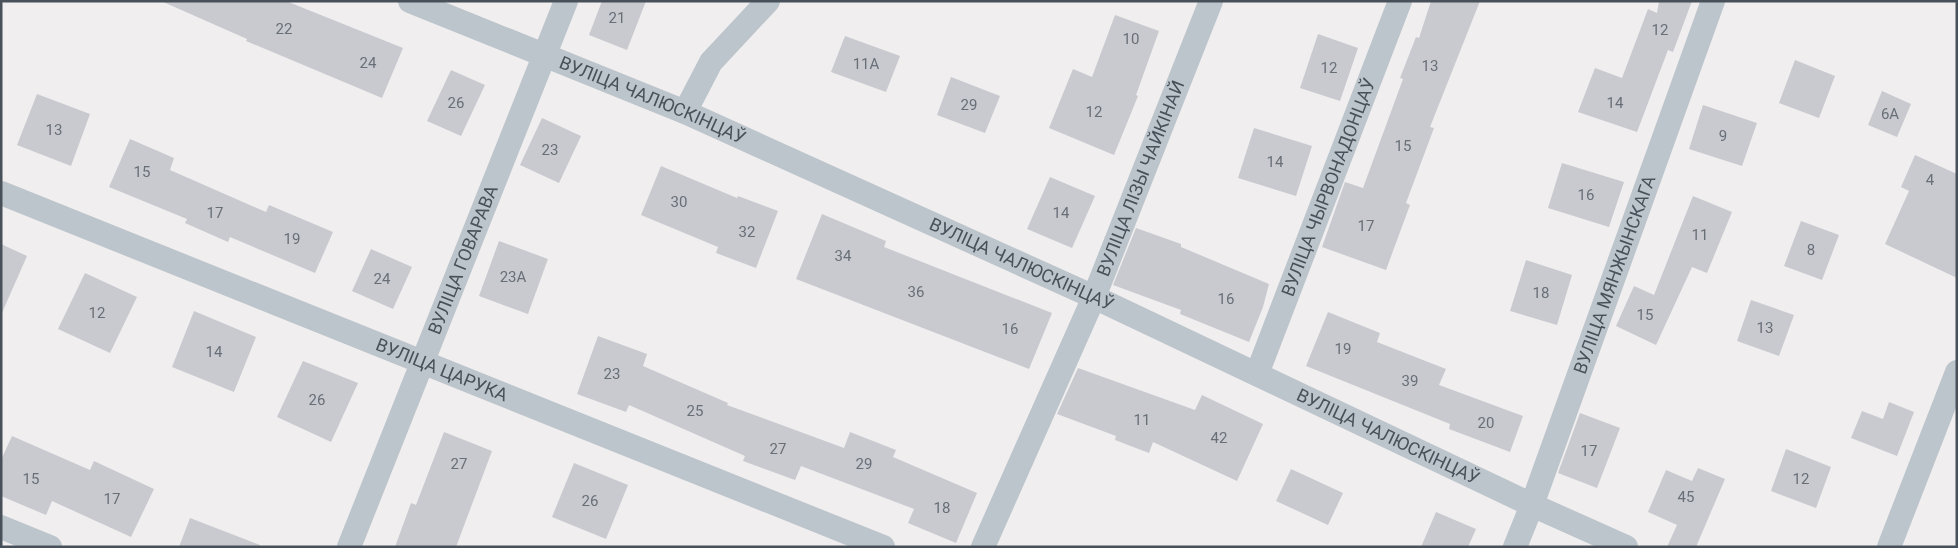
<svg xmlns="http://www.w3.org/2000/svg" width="1958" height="548" viewBox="0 0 1958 548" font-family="Roboto,sans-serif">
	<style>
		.building { fill: #c9cad0 }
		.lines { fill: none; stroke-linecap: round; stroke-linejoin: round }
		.street { stroke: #bdc5cc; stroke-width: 24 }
		.labels { text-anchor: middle; stroke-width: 4; stroke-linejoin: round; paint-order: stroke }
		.number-label { font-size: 15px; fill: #686f77 }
		.street-label { font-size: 18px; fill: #485159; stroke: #fff }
	</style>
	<rect width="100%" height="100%" fill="#f0eeee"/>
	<g class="building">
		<path d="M 161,1 L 286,1 L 403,48 L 382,98 L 246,41 L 247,39 Z"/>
		<path d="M 602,1 L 646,1 L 627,50 L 589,35 Z"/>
		<path d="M 1431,1 L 1480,1 L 1430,127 L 1434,128 L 1406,203 L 1410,205 L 1386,270 L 1322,247 L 1345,182 L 1363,188 L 1403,79 L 1400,78 L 1416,37 L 1419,38 Z"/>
		<path d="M 1659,1 L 1692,1 L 1673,52 L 1668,50 L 1637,132 L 1578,112 L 1595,68 L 1622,78 L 1648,9 L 1657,13 Z"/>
		<path d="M 1115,15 L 1159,31 L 1136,95 L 1138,96 L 1114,155 L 1049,128 L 1073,69 L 1092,77 Z"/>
		<path d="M 1318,34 L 1358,48 L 1340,101 L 1300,88 Z"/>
		<path d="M 845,36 L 900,56 L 886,92 L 831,72 Z"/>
		<path d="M 1795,60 L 1835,76 L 1819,118 L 1779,103 Z"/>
		<path d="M 451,70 L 485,85 L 461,136 L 427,121 Z"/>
		<path d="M 951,77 L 1000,96 L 985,133 L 937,115 Z"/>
		<path d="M 1882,91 L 1911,104 L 1897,137 L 1868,125 Z"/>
		<path d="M 37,94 L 90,114 L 71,166 L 17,145 Z"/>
		<path d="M 1703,105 L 1757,123 L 1742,166 L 1689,149 Z"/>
		<path d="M 542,118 L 581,136 L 559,183 L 520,165 Z"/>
		<path d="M 1254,128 L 1312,146 L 1296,196 L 1238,178 Z"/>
		<path d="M 130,139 L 174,158 L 170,170 L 266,212 L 269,205 L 333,232 L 315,273 L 230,237 L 228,242 L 185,223 L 187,219 L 109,187 Z"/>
		<path d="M 1915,155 L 1957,174 L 1957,278 L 1885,244 L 1909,191 L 1901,187 Z"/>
		<path d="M 1562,163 L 1624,182 L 1609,227 L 1548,208 Z"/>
		<path d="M 661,166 L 737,198 L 738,196 L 778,211 L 756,268 L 716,253 L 718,247 L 641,215 Z"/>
		<path d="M 1050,177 L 1095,196 L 1072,248 L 1027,229 Z"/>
		<path d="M 1693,196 L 1732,212 L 1707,273 L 1692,267 L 1656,345 L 1616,326 L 1634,286 L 1654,295 Z"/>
		<path d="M 822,214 L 886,241 L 884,247 L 1052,313 L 1029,369 L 796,279 Z"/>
		<path d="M 1801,221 L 1839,235 L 1822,280 L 1784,266 Z"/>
		<path d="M 1136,228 L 1181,244 L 1181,247 L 1269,284 L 1263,307 L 1249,342 L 1180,314 L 1181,310 L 1113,285 Z"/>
		<path d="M 499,241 L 548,259 L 528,314 L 479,296 Z"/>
		<path d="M 1,244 L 27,256 L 1,315 Z"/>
		<path d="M 371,249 L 412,267 L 393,309 L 352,291 Z"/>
		<path d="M 1526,260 L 1572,275 L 1557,325 L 1510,311 Z"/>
		<path d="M 85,273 L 137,297 L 110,353 L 58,329 Z"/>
		<path d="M 1751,300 L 1794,315 L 1779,356 L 1737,341 Z"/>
		<path d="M 194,311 L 256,337 L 234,392 L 172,367 Z"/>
		<path d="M 1328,312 L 1380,333 L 1377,342 L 1446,369 L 1439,385 L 1523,416 L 1510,452 L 1449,429 L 1450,424 L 1306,366 Z"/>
		<path d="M 598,336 L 647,354 L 643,366 L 728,403 L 727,405 L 844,448 L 850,432 L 896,450 L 893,457 L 977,493 L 956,543 L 908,523 L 914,509 L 801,466 L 795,480 L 743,461 L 745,456 L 629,405 L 626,412 L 577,394 Z"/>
		<path d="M 303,361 L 358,383 L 331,442 L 277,417 Z"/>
		<path d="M 1078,368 L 1195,410 L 1202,395 L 1263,424 L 1237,481 L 1153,442 L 1149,453 L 1115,440 L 1116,436 L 1057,414 Z"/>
		<path d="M 1889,402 L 1914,412 L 1897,456 L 1851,438 L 1862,411 L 1883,419 Z"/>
		<path d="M 1580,413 L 1620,428 L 1597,488 L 1558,473 Z"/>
		<path d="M 444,432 L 492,451 L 456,547 L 395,547 L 411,503 L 416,505 Z"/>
		<path d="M 12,436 L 90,470 L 94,461 L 154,489 L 131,537 L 52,501 L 46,515 L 1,496 L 1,460 Z"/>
		<path d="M 1786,449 L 1831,467 L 1816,508 L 1771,491 Z"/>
		<path d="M 574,463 L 628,485 L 606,539 L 552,517 Z"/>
		<path d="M 1698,468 L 1725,479 L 1696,547 L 1667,547 L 1677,525 L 1648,512 L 1666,470 L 1692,481 Z"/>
		<path d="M 1291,469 L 1343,493 L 1328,525 L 1276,501 Z"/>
		<path d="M 1436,512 L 1476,529 L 1468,547 L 1421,547 Z"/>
		<path d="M 190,518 L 260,545 L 260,547 L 179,547 Z"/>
	</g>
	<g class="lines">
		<g class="street">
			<path id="s1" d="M 410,1 L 685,112 L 1094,297 L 1532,505 L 1626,547"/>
			<path d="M 685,112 L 711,62 L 768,1"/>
			<path id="s2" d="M 1,193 L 883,547"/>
			<path id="s3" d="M 1257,374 L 1400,1"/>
			<path d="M 1,527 L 50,547"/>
			<path id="s4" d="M 349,547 L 566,1"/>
			<path id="s5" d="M 983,547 L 1094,297 L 1211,1"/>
			<path id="s6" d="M 1515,547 L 1532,505 L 1713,1"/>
			<path d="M 1889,547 L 1957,372"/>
		</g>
	</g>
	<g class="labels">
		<g class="number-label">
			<text x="617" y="23">21</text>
			<text x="284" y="34">22</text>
			<text x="1660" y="35">12</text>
			<text x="1131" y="44">10</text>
			<text x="368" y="68">24</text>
			<text x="866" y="69">11А</text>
			<text x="1430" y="71">13</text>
			<text x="1329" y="73">12</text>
			<text x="456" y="108">26</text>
			<text x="1615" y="108">14</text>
			<text x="969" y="110">29</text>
			<text x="1094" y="117">12</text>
			<text x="1890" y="119">6А</text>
			<text x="54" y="135">13</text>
			<text x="1723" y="141">9</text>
			<text x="1403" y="151">15</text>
			<text x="550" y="155">23</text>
			<text x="1275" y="167">14</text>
			<text x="142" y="177">15</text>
			<text x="1930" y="185">4</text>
			<text x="1586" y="200">16</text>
			<text x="679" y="207">30</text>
			<text x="215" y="218">17</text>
			<text x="1061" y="218">14</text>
			<text x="1366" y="231">17</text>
			<text x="747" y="237">32</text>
			<text x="1700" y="240">11</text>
			<text x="292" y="244">19</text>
			<text x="1811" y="255">8</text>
			<text x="843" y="261">34</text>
			<text x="513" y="282">23А</text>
			<text x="382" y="284">24</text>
			<text x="916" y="297">36</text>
			<text x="1541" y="298">18</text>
			<text x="1226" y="304">16</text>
			<text x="97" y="318">12</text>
			<text x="1645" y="320">15</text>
			<text x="1765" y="333">13</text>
			<text x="1010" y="334">16</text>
			<text x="1343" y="354">19</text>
			<text x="214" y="357">14</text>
			<text x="612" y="379">23</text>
			<text x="1410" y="386">39</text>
			<text x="317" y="405">26</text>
			<text x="695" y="416">25</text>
			<text x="1142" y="425">11</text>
			<text x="1486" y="428">20</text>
			<text x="1219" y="443">42</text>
			<text x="778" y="454">27</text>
			<text x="1589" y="456">17</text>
			<text x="459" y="469">27</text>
			<text x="864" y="469">29</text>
			<text x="31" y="484">15</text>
			<text x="1801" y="484">12</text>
			<text x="1686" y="502">45</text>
			<text x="112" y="504">17</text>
			<text x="590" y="506">26</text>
			<text x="942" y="513">18</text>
		</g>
		<g class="street-label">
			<text dy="6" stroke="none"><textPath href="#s1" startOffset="262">ВУЛІЦА ЧАЛЮСКІНЦАЎ</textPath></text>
			<text dy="6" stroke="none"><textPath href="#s5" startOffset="401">ВУЛІЦА ЛІЗЫ ЧАЙКІНАЙ</textPath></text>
			<text dy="6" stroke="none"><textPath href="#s3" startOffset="200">ВУЛІЦА ЧЫРВОНАДОНЦАЎ</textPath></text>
			<text dy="6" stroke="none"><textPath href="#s4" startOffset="309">ВУЛІЦА ГОВАРАВА</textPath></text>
			<text dy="6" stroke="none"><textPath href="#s1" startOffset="666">ВУЛІЦА ЧАЛЮСКІНЦАЎ</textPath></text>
			<text dy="6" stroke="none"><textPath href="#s6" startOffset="290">ВУЛІЦА МЯНЖЫНСКАГА</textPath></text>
			<text dy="6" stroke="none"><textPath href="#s2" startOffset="475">ВУЛІЦА ЦАРУКА</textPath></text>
			<text dy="6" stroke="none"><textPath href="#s1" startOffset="1071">ВУЛІЦА ЧАЛЮСКІНЦАЎ</textPath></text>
		</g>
	</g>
	<rect width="1958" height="548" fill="none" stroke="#485159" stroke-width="5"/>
</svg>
